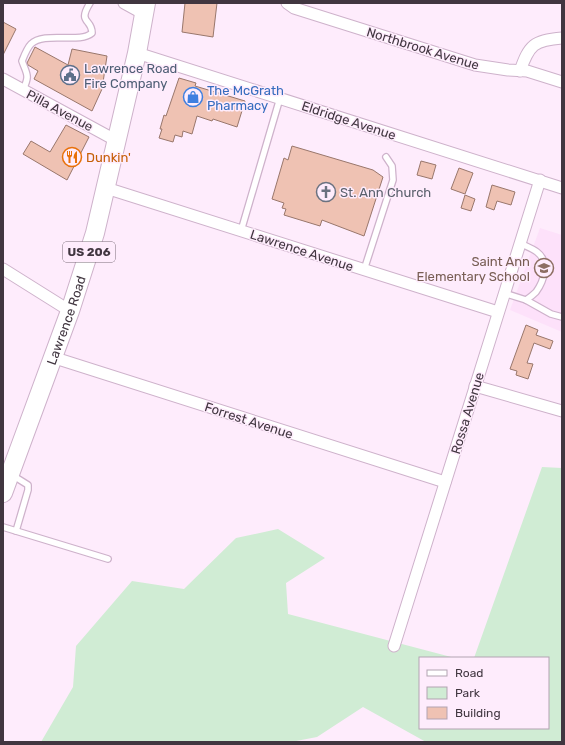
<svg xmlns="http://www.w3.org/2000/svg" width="565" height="745" viewBox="0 0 565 745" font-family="Rubik,sans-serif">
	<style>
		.built { fill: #fde1fa }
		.green { fill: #d0ecd4 }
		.building { fill: #efc2b3; stroke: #99776c }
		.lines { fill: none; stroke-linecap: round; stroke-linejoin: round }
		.service-casing { stroke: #ceb2cb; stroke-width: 8 }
		.minor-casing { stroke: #ceb2cb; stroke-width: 13 }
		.primary-casing { stroke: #ceb2cb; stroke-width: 20 }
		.service { stroke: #fff; stroke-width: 5.5 }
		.minor { stroke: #fff; stroke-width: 11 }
		.primary { stroke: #fff; stroke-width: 18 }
		.labels { text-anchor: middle; stroke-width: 3; stroke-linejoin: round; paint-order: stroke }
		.shield { fill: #feecfc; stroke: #7a6d78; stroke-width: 1 }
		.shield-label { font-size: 12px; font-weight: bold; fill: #413640 }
		.street-label { font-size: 13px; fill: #413640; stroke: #feecfc }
		.service-label { font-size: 13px; fill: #4e5e75; stroke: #feecfc; text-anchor: start }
		.shop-label { font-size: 13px; fill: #366cbe; stroke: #feecfc; text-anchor: start }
		.food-label { font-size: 13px; fill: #c56008; stroke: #feecfc; text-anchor: start }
		.worship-label { font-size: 13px; fill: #5b616d; stroke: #feecfc; text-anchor: start }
		.education-label { font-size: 13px; fill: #785e54; stroke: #feecfc; text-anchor: end }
	</style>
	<rect width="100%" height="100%" fill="#feecfc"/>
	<path class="built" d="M 540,228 L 562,235 L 562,332 L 510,310 Z"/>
	<path class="green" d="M 542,467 L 562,468 L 562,742 L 426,742 L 363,707 L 317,737 L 291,742 L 41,742 L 73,687 L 76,646 L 132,581 L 184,589 L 236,538 L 278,529 L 325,558 L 286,583 L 288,614 L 455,658 L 420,658 L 420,728 L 548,728 L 548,658 L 474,658 Z"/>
	<g class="building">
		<path d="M 185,3 L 217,3 L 213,37 L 182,32 Z"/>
		<path d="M 3,22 L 16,29 L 3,55 Z"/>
		<path d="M 35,47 L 68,65 L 72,49 L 107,56 L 102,89 L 92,111 L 34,79 L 38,71 L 28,65 L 27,63 Z"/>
		<path d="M 179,78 L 196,83 L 195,86 L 245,101 L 237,127 L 213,119 L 212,121 L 197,116 L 192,134 L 183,131 L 182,137 L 175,135 L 173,142 L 159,138 L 162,129 L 160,129 L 164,115 L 166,116 Z"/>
		<path d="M 66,125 L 89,137 L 67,180 L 23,154 L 31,141 L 50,152 Z"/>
		<path d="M 292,146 L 373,170 L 383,177 L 364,236 L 322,220 L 320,226 L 284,215 L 286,209 L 282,208 L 284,203 L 272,199 L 284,158 L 288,160 Z"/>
		<path d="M 421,161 L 436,165 L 432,179 L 417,175 Z"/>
		<path d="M 459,168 L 473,173 L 465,194 L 451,189 Z"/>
		<path d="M 492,185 L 515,192 L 511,205 L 497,201 L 494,210 L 486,207 Z"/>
		<path d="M 465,195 L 475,199 L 471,211 L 461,208 Z"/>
		<path d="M 526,325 L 538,330 L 536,335 L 553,341 L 550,349 L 534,343 L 527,363 L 533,364 L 528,379 L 516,375 L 517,371 L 510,369 Z"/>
	</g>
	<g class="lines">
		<defs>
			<g id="service">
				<path d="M 23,90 C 30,75 27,75 22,61 C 24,56 27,48 31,44 C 44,31 80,44 92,33 C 92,18 77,24 90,3"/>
				<path d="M 241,231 L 280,98"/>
				<path d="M 520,243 C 525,246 532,248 537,252 C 550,262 544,281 536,292 C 533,295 529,298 526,300"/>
				<path d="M 364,270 L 393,180 L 392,166 L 386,157"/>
				<path d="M 504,293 L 526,300 L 551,314 L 562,317"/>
				<path d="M 12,475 L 28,485 L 28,490 L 16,531"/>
				<path d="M 3,527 L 108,559"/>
			</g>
			<g id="minor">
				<path d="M 124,3 L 144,14"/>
				<path d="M 287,3 L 294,8 L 475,65 L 508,70 L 527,71 L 562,82"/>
				<path d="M 137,53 L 562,188"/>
				<path d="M 520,71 C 529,45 534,40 562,38"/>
				<path d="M 3,79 L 117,141"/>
				<path d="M 106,188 L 498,312"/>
				<path d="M 3,269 L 70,311"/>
				<path d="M 52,357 L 445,482"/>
				<path d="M 475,386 L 562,411"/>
				<path d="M 394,646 L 540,180"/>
			</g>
			<g id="primary">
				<path id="s1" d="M 3,493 L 70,311 L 95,233 L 137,53 L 146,3"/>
			</g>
		</defs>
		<use href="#service" class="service-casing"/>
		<use href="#minor" class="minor-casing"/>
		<use href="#primary" class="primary-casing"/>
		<use href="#service" class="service"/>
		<use href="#minor" class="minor"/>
		<use href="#primary" class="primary"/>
	</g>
	<defs>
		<symbol id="civic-ring" viewBox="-11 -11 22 22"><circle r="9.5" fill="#feecfc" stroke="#5c6f8a" stroke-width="1.5"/><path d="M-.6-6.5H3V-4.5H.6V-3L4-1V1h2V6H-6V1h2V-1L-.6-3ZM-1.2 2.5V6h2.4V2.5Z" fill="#5c6f8a"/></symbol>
		<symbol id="shop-ring" viewBox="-11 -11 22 22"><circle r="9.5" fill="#feecfc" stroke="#3f7fe0" stroke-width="1.5"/><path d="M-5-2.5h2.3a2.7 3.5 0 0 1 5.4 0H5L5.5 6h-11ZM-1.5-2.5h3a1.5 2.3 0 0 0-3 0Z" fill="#3f7fe0"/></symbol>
		<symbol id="restaurant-ring" viewBox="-11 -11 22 22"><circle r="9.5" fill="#feecfc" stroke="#e8710a" stroke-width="1.5"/><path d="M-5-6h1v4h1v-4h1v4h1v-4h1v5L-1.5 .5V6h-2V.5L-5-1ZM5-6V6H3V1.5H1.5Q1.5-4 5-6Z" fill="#e8710a"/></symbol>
		<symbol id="church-ring" viewBox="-11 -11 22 22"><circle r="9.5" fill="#feecfc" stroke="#6b7280" stroke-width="1.5"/><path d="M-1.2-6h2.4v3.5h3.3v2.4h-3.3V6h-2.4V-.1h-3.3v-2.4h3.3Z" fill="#6b7280"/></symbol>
		<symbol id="school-ring" viewBox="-11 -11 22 22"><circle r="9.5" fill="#feecfc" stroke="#8d6e63" stroke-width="1.5"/><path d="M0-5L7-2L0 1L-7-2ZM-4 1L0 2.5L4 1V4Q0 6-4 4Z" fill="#8d6e63"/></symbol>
	</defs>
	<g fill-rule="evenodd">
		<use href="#civic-ring" x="59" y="64" width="22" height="22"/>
		<use href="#shop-ring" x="182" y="86" width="22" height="22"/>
		<use href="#restaurant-ring" x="61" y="146" width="22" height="22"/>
		<use href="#church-ring" x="315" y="181" width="22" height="22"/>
		<use href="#school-ring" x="533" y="257" width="22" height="22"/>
	</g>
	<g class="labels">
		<rect class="shield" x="63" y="242" width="52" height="20" rx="3"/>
		<g class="shield-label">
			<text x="89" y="256">US 206</text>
		</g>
		<g class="street-label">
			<text transform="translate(423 48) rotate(17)" y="5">Northbrook Avenue</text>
			<text transform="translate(60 110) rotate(28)" y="5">Pilla Avenue</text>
			<text transform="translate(349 120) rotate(18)" y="5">Eldridge Avenue</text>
			<text transform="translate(302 250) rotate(18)" y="5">Lawrence Avenue</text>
			<text dy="5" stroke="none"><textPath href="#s1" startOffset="184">Lawrence Road</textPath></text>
			<text transform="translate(467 413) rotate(-73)" y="5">Rossa Avenue</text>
			<text transform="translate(249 420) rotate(18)" y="5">Forrest Avenue</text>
		</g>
		<g class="service-label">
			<text x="84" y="73">Lawrence Road<tspan x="84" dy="15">Fire Company</tspan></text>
		</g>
		<g class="shop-label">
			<text x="207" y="95">The McGrath<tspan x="207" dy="15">Pharmacy</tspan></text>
		</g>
		<g class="food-label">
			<text x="86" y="162">Dunkin'</text>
		</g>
		<g class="worship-label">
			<text x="340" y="197">St. Ann Church</text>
		</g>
		<g class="education-label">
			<text x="530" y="266">Saint Ann<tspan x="530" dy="15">Elementary School</tspan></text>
		</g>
	</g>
	<rect width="565" height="745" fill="none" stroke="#413640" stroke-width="8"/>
	<rect x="419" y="657" width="130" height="72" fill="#feecfc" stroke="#b2a3b1"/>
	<rect x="427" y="670" width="20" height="6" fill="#ffffff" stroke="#b2a3b1"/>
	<text x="455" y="677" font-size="12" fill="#413640">Road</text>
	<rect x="427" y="687" width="20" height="12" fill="#d0ecd4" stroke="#b2a3b1"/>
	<text x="455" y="697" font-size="12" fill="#413640">Park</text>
	<rect x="427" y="707" width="20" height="12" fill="#efc2b3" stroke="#b2a3b1"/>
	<text x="455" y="717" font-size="12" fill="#413640">Building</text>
</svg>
